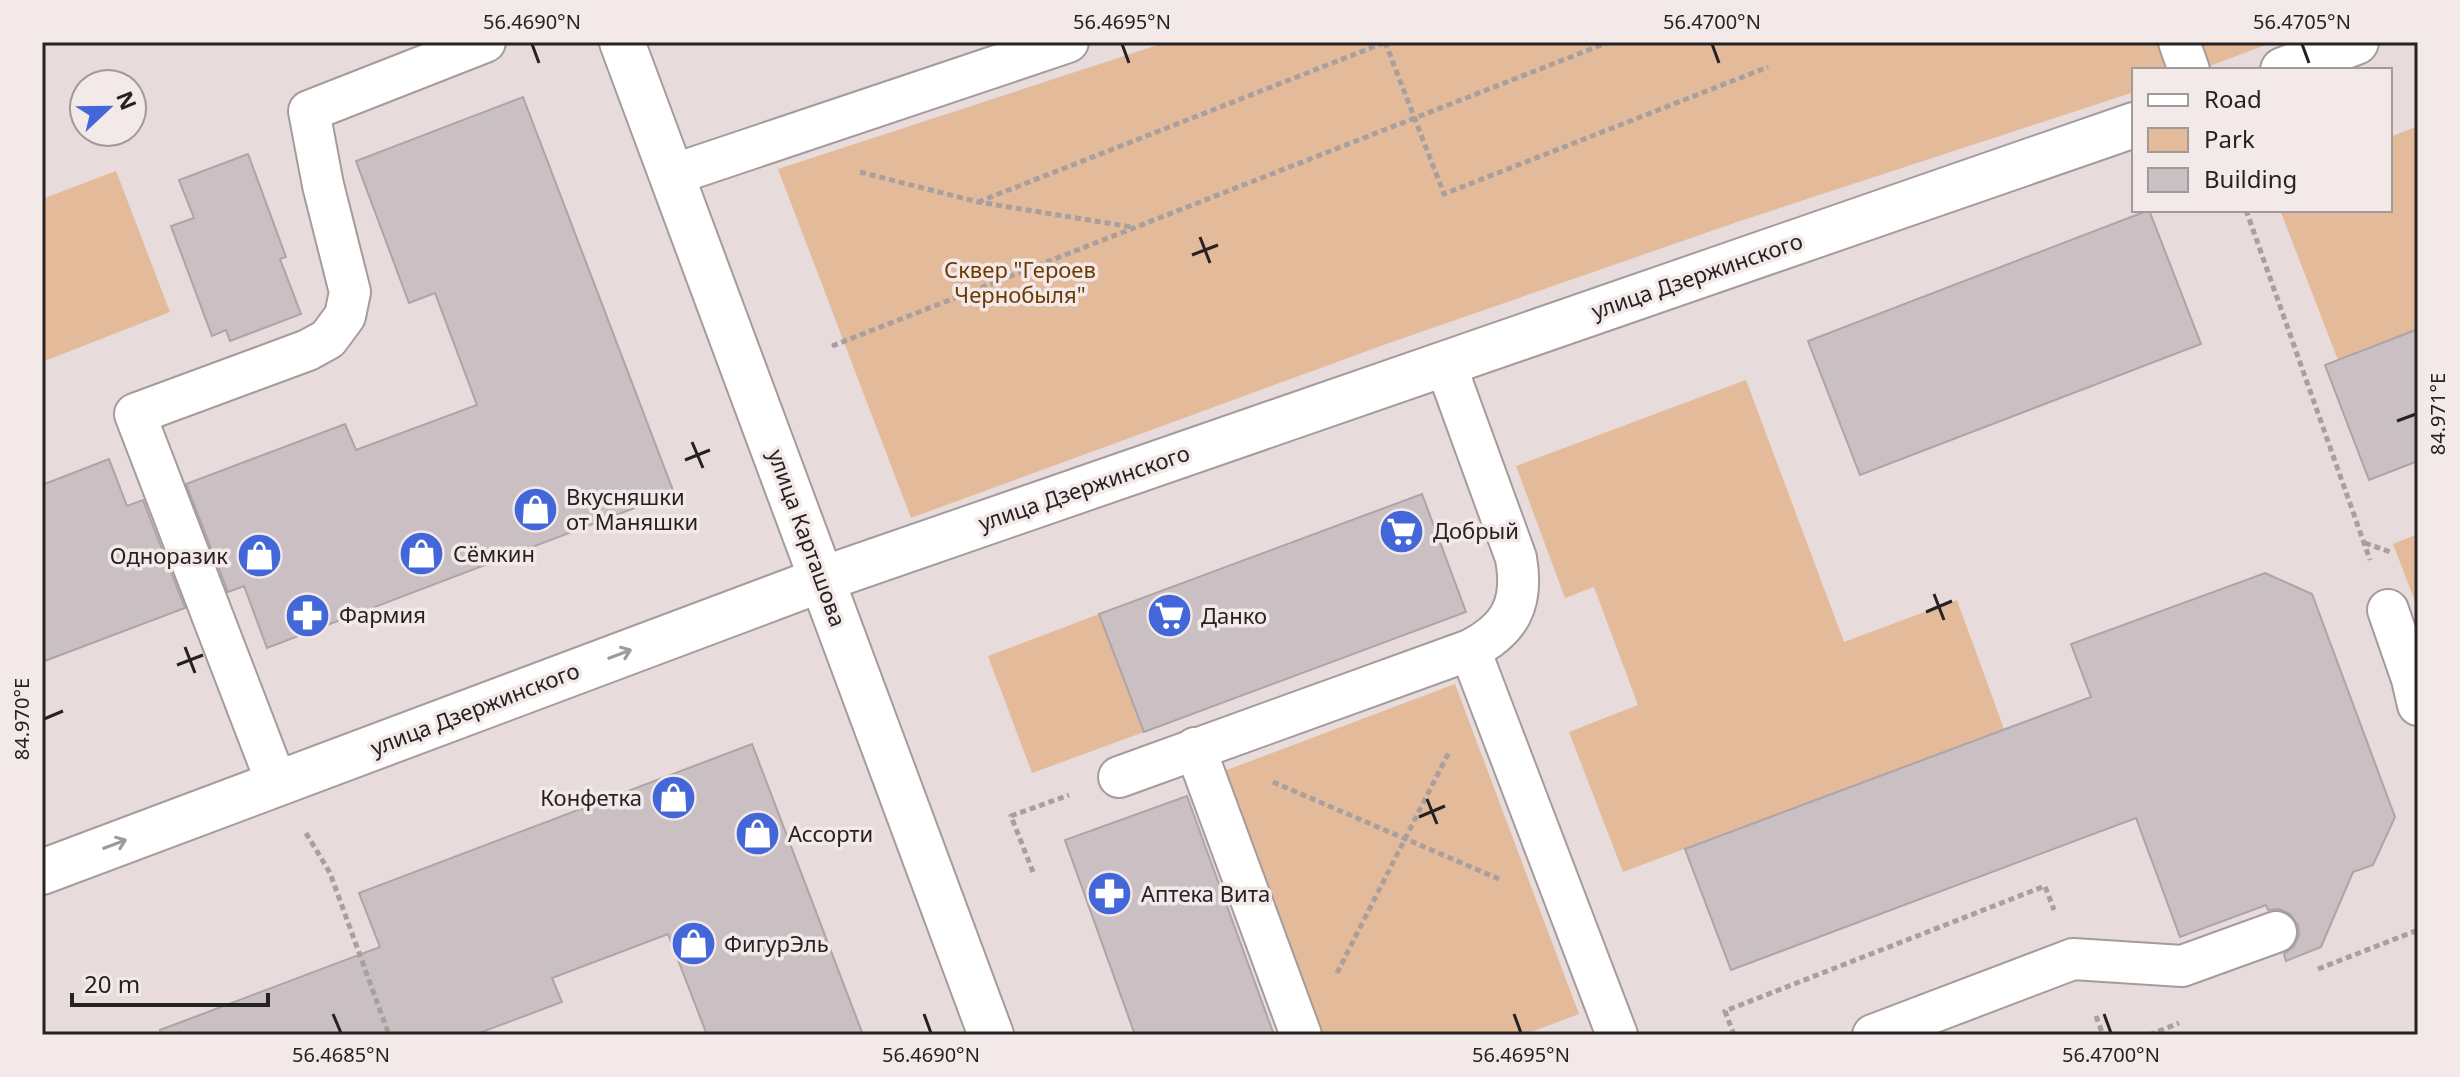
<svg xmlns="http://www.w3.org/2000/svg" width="2460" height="1077" viewBox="0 0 2460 1077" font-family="'Noto Sans',sans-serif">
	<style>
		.green { fill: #e3bb9a }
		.building { fill: #cac0c4; stroke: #aea4a8; stroke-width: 2 }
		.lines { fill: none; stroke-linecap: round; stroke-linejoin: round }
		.lane-casing { stroke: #a69b9b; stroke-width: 44 }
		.street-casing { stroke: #a69b9b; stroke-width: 48 }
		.path { stroke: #a89f9f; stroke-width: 5; stroke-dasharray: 6 4; stroke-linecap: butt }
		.lane { stroke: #fff; stroke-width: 40 }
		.street { stroke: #fff; stroke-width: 44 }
		.oneway { stroke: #9d9c9c }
		.ticks { fill: none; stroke: #262222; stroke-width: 3 }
		.labels { text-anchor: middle; stroke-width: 7; stroke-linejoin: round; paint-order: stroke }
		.park-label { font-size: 22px; fill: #6b3a00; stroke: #f4e9e9 }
		.street-label { font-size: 22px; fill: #262222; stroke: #f4e9e9 }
		.poi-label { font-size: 22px; fill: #262222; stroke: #f4e9e9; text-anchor: start }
		.neatline { fill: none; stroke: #262222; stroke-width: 3 }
		.ticks-label { font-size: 20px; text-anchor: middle; fill: #262222 }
	</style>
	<rect width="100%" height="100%" fill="#e7dbdb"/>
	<g class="green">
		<path d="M 1167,42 L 2274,42 L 2199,70 L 2134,70 L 2134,92 L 1740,221 L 1389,343 L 911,518 L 778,169 Z"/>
		<path d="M 2418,126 L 2418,329 L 2338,360 L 2280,210 L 2390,210 L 2390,137 Z"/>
		<path d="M 116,171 L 170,312 L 42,362 L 42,199 Z"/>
		<path d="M 1746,380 L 1844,642 L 1957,600 L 2004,729 L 1623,872 L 1569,732 L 1638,705 L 1594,587 L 1565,598 L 1516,466 Z"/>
		<path d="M 2418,534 L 2418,609 L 2393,544 Z"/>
		<path d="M 1099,614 L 1144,732 L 1032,773 L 988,656 Z"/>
		<path d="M 1455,684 L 1579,1014 L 1523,1035 L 1323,1035 L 1224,771 Z"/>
	</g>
	<g class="building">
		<path d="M 523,97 L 674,493 L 267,648 L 244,586 L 228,592 L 186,484 L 345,424 L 356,450 L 477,405 L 435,293 L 409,303 L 356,161 Z"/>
		<path d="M 248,154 L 286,257 L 280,259 L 301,314 L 230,341 L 226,330 L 212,336 L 171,226 L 194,218 L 179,180 Z"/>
		<path d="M 2149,210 L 2201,344 L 1860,475 L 1808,341 Z"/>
		<path d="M 2418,329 L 2418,461 L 2369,480 L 2325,365 Z"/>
		<path d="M 109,459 L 127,506 L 143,500 L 185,608 L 42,662 L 42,485 Z"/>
		<path d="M 1422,494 L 1466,612 L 1144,732 L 1099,614 Z"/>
		<path d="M 2265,573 L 2312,594 L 2395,817 L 2373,865 L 2353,872 L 2321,947 L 2286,961 L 2284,954 L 2294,946 L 2299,935 L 2298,925 L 2290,914 L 2279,909 L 2268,910 L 2266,905 L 2180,937 L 2136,818 L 1731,970 L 1685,849 L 2091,697 L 2071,644 Z"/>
		<path d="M 752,744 L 863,1035 L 707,1035 L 668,934 L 552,978 L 562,1002 L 474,1035 L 161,1035 L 160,1030 L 380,947 L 359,893 Z"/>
		<path d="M 1187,796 L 1204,843 L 1274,1035 L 1135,1035 L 1065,840 Z"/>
	</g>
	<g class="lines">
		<defs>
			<g id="lane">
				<path d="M 2179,42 L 2189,70"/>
				<path d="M 672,175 L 1068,42"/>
				<path d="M 2388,610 L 2412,679 L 2418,705"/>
				<path d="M 1470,650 L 1617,1035"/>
				<path d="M 1195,748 L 1301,1035"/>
				<path d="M 1119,777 L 1470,650 C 1511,629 1524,603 1516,558 L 1445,363"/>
				<path d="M 277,784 L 135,414 L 308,350 L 328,339 L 345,316 L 350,292 L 323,185 L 309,111 L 485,42"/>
				<path d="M 1873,1035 L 2073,959 L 2182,966 L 2276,932"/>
			</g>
			<g id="street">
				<path d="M 622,42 L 991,1035"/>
				<path d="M 2283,70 L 2356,42"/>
				<path d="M 42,872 L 823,579 L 2134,125"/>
			</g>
		</defs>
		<use href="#lane" class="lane-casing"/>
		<use href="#street" class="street-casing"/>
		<g class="path">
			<path d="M 1385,42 L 1444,194 L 1768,67"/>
			<path d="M 860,172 L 978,202 L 1132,227"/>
			<path d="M 978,202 L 1386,42"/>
			<path d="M 2246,210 L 2370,560"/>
			<path d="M 832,346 L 1609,42"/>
			<path d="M 2365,543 L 2393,553"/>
			<path d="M 1273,782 L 1499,879"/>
			<path d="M 306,833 L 330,873 L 389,1035"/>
			<path d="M 1033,872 L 1011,816 L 1069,795"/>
			<path d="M 2318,969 L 2418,930"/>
			<path d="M 1337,973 L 1450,750"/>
			<path d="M 2096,1016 L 2103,1035"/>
			<path d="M 1734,1035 L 1725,1011 L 2045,886 L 2054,910"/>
			<path d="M 2149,1035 L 2179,1023"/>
		</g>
		<use href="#lane" class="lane"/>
		<use href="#street" class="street"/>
	</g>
	<defs><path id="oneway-shaft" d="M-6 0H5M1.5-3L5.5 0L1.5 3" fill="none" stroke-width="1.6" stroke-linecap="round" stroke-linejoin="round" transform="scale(2)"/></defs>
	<g class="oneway">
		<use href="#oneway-shaft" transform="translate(620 654) rotate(-21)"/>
		<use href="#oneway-shaft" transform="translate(115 844) rotate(-21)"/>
	</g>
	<path class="ticks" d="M 532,44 L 539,63M 1122,44 L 1129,63M 1712,44 L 1719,63M 2302,44 L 2309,63M 1200,237 L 1210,263M 1192,255 L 1218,245M 2397,421 L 2416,414M 692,442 L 703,468M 685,460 L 710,450M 1934,594 L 1944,620M 1926,612 L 1952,601M 185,647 L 195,673M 177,665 L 203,655M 44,719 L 63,711M 1427,799 L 1437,824M 1419,817 L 1445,806M 333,1014 L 341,1033M 924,1014 L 931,1033M 1514,1014 L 1521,1033M 2104,1014 L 2111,1033"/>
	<defs>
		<symbol id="shop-disc" viewBox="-11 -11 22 22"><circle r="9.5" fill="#4366d9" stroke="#f4e9e9"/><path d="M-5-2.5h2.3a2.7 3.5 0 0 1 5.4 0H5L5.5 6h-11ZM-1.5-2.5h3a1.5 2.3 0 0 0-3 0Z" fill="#fff"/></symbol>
		<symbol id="supermarket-disc" viewBox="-11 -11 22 22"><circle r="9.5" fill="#4366d9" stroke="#f4e9e9"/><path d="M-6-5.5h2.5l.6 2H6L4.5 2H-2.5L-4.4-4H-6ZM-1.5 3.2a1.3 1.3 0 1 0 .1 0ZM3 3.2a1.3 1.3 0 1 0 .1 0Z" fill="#fff"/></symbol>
		<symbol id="pharmacy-disc" viewBox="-11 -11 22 22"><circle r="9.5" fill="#4366d9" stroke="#f4e9e9"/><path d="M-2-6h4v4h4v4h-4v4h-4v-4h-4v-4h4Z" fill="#fff"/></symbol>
	</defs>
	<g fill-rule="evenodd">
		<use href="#shop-disc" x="510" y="484" width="51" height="51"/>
		<use href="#supermarket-disc" x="1376" y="506" width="51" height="51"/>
		<use href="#shop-disc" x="396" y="528" width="51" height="51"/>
		<use href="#shop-disc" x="234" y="530" width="51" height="51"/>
		<use href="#pharmacy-disc" x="282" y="590" width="51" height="51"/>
		<use href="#supermarket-disc" x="1144" y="590" width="51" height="51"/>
		<use href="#shop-disc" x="648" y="772" width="51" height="51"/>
		<use href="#shop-disc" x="732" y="808" width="51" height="51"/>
		<use href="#pharmacy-disc" x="1084" y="868" width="51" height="51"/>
		<use href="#shop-disc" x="668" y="918" width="51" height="51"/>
	</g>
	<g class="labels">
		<g class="park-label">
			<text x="1020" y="278">Сквер "Героев<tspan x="1020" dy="25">Чернобыля"</tspan></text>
		</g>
		<g class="street-label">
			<text transform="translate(1697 276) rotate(-19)" y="8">улица Дзержинского</text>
			<text transform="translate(1084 488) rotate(-19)" y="8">улица Дзержинского</text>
			<text transform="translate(807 538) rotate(70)" y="8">улица Карташова</text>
			<text transform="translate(475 709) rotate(-21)" y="8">улица Дзержинского</text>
		</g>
		<g class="poi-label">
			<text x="566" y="505">Вкусняшки<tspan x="566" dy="25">от Маняшки</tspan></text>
			<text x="1433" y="539">Добрый</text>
			<text x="453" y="562">Сёмкин</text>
			<text x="228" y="564" text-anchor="end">Одноразик</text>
			<text x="339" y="623">Фармия</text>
			<text x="1201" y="624">Данко</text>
			<text x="642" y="806" text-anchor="end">Конфетка</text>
			<text x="788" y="842">Ассорти</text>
			<text x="1141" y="902">Аптека Вита</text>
			<text x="724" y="952">ФигурЭль</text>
		</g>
	</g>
	<rect width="2460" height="1077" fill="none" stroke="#f4e9e9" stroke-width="88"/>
	<rect x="2132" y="68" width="260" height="144" fill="#f4e9e9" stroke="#a29999" stroke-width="2"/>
	<rect x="2148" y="94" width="40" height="12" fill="#ffffff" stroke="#a29999" stroke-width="2"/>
	<text x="2204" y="108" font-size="24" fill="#262222">Road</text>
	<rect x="2148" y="128" width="40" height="24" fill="#e3bb9a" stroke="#a29999" stroke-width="2"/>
	<text x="2204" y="148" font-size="24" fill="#262222">Park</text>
	<rect x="2148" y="168" width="40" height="24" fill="#cac0c4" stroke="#a29999" stroke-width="2"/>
	<text x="2204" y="188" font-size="24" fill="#262222">Building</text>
	<g transform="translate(108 108) rotate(68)"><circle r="38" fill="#f4e9e9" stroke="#a29999" stroke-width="2"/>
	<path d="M0-6L14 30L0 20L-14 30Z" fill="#4366d9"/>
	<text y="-12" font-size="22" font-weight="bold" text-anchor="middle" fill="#262222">N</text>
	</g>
	<path d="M72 993v12h196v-12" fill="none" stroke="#262222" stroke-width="4"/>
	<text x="84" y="993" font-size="24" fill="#262222" stroke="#f4e9e9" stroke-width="6" paint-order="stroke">20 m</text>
	<rect x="44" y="44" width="2372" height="989" class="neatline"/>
	<g class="ticks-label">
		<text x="532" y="29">56.4690°N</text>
		<text x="1122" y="29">56.4695°N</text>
		<text x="1712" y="29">56.4700°N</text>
		<text x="2302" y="29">56.4705°N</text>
		<text transform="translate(2438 414) rotate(-90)" y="7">84.971°E</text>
		<text transform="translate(22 719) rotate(-90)" y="7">84.970°E</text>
		<text x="341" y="1062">56.4685°N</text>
		<text x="931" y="1062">56.4690°N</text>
		<text x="1521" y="1062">56.4695°N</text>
		<text x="2111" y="1062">56.4700°N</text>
	</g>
</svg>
